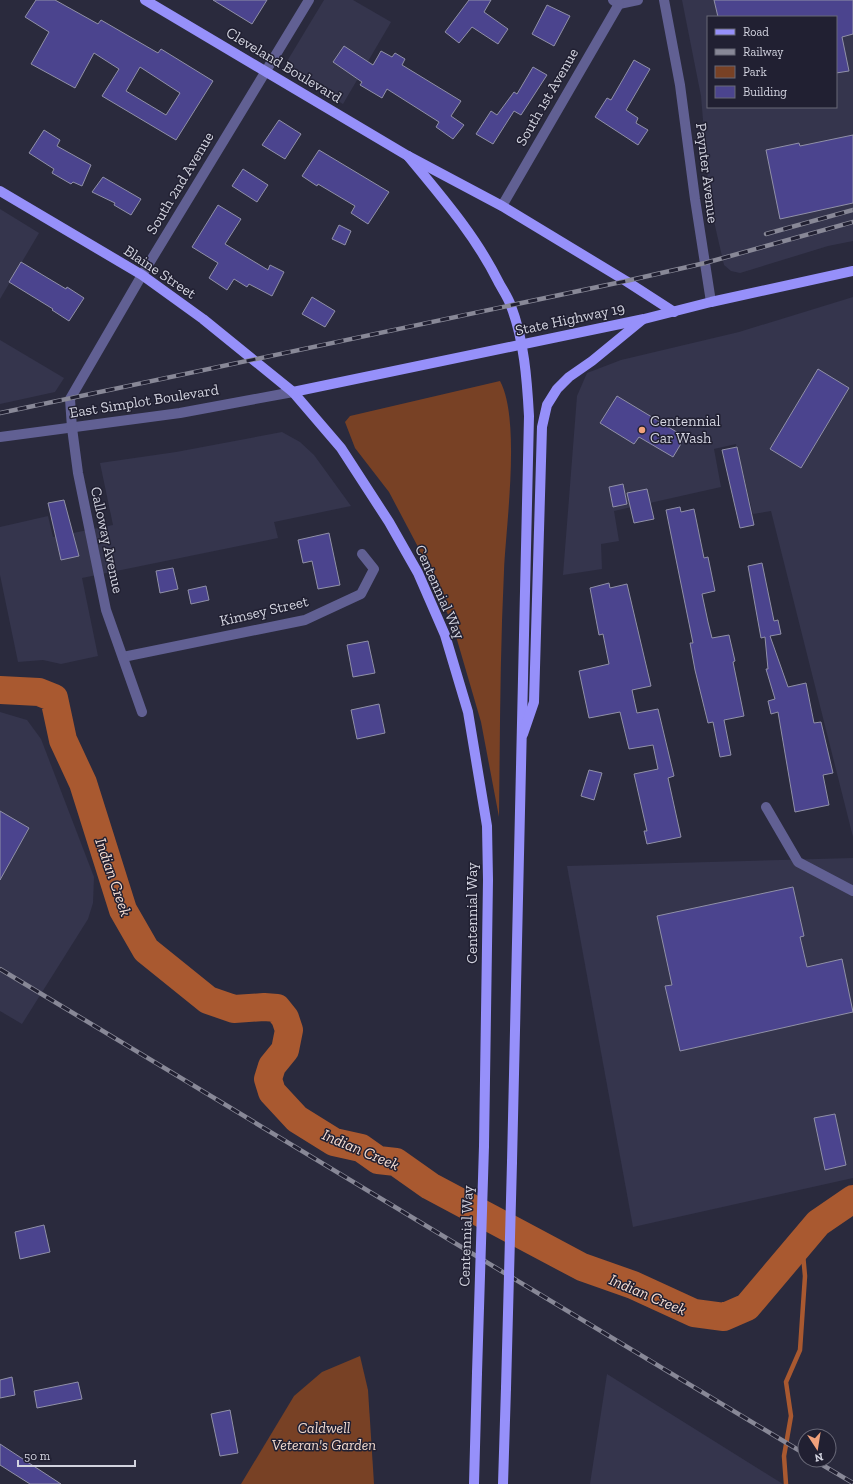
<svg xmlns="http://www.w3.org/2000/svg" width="853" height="1484" viewBox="0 0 853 1484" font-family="'Zilla Slab',serif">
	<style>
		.built { fill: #35354d; fill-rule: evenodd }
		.green { fill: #784125 }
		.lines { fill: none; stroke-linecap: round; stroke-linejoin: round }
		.stream { stroke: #a95930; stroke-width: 4.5 }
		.river { stroke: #a95930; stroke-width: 28 }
		.building { fill: #4b448e; stroke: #9090a7; fill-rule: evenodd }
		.minor { stroke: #616093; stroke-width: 10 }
		.tertiary { stroke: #616093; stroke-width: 10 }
		.primary { stroke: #9690fa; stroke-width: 10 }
		.rail-casing { stroke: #888897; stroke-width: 4.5 }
		.rail { stroke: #212032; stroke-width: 3; stroke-dasharray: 9; stroke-linecap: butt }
		.primary-bridge { stroke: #9690fa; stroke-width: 10 }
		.poi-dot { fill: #f1a17b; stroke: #212032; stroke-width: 1.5 }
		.labels { text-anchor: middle; stroke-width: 3; stroke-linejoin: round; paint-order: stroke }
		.street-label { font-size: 15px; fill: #d2d3df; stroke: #212032 }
		.poi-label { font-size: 15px; fill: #d2d3df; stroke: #212032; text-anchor: start }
		.park-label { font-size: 15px; font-style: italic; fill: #f0d9ce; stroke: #212032 }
		.water-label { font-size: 16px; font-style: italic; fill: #f5ded3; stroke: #212032 }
	</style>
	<rect width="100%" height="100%" fill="#2a2a3d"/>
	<g class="built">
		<path d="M 324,0 L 353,0 L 391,22 L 343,104 L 283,68 Z"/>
		<path d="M 682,0 L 853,0 L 853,241 L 828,246 L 740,273 L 731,271 L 724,265 L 710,204 L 701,96 ZM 708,17 L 836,17 L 836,107 L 708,107 Z"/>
		<path d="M 0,209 L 39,233 L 0,299 Z"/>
		<path d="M 853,297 L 853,837 L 771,511 L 753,514 L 736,444 L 714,449 L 721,487 L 614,511 L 619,541 L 601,544 L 602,569 L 563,575 L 577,396 L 587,373 L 621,360 L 739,332 Z"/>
		<path d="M 0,340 L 64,378 L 55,392 L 0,404 Z"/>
		<path d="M 282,432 L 300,442 L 314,455 L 351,506 L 274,522 L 278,538 L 82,578 L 98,656 L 61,664 L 43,660 L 18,662 L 0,575 L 0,527 L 48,516 L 53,537 L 113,525 L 100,463 L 176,452 Z"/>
		<path d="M 0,712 L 27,720 L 41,739 L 94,877 L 93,903 L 88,919 L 22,1024 L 0,1011 Z"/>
		<path d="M 853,858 L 853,1178 L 633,1227 L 567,866 Z"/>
		<path d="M 607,1374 L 783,1484 L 590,1484 Z"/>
	</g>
	<g class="green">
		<path d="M 500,381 C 521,420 506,524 504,571 C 500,653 500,735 499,817 L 481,722 L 453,626 L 417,545 L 389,492 L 355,448 L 345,422 L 350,416 Z"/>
		<path d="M 360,1356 L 368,1390 L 374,1484 L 241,1484 L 294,1396 L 322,1372 Z"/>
	</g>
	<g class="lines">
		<path class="stream" d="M 786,1484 L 784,1456 L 791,1416 L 786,1382 L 800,1350 L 805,1276 L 802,1243"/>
		<path class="river" d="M 0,690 L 39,692 L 54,698 L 63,740 L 83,783 L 123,910 L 146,950 L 208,1000 L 234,1009 L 264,1007 L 277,1008 L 285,1018 L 289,1030 L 285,1050 L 272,1066 L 268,1079 L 272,1092 L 297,1119 L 334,1142 L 361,1148 L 378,1160 L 396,1162 L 430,1186 L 582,1267 L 633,1285 L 694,1313 L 724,1317 L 747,1307 L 818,1223 L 853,1199"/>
	</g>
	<g class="building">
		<path d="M 36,0 L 55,0 L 98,24 L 101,20 L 158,53 L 161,49 L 213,81 L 176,140 L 102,96 L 119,69 L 94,53 L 75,88 L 31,64 L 49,32 L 25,17 ZM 140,67 L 180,93 L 166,115 L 126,91 Z"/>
		<path d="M 213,0 L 267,0 L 252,24 Z"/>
		<path d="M 469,0 L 491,0 L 484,12 L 508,29 L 498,44 L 472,27 L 459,43 L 445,32 Z"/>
		<path d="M 714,0 L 853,0 L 853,34 L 842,37 L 849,71 L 836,73 L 836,17 L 718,17 Z"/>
		<path d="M 547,5 L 570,16 L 554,46 L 532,34 Z"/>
		<path d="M 344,46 L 373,65 L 381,51 L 392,57 L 395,53 L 405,59 L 402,65 L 461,101 L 451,116 L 464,125 L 453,139 L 436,127 L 439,122 L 387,89 L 382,98 L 360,85 L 362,82 L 333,62 Z"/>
		<path d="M 634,60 L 650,69 L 626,110 L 638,118 L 636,123 L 648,130 L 638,145 L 595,117 L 607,98 L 611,100 Z"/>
		<path d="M 533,67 L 547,75 L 521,115 L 514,111 L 493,144 L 476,134 L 491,111 L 497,115 L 514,92 L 517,94 Z"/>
		<path d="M 279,120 L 301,134 L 285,159 L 262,145 Z"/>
		<path d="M 44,130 L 60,140 L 57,146 L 91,165 L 82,186 L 73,182 L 71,184 L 52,173 L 54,169 L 29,153 Z"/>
		<path d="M 853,135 L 853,203 L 780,219 L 766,150 L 799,143 L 800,146 Z"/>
		<path d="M 319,150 L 389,192 L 368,224 L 351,213 L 355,206 L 318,184 L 317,186 L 302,176 Z"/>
		<path d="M 243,169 L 268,185 L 257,202 L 232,186 Z"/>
		<path d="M 103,177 L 141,199 L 131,215 L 114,205 L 115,203 L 92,192 Z"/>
		<path d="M 218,205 L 241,219 L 225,244 L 268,270 L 270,265 L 284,272 L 272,296 L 249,284 L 247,287 L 234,279 L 227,290 L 209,278 L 218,263 L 192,247 Z"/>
		<path d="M 339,225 L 351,231 L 345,245 L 332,239 Z"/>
		<path d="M 21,262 L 66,289 L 67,287 L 84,298 L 69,321 L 52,310 L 53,309 L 9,282 Z"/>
		<path d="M 312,297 L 335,311 L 325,327 L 302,314 Z"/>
		<path d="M 818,369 L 849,388 L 801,468 L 770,449 Z"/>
		<path d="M 617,396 L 685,437 L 673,457 L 639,437 L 634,444 L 600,423 Z"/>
		<path d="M 737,447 L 754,525 L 740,528 L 722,450 Z"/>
		<path d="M 623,484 L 627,504 L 613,507 L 609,487 Z"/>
		<path d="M 647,489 L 654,519 L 634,523 L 627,493 Z"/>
		<path d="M 64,500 L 79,556 L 61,560 L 48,503 Z"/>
		<path d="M 680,507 L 681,512 L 694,509 L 704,558 L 708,557 L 715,591 L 702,594 L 708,622 L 712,638 L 729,635 L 735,661 L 733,662 L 744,716 L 724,720 L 731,755 L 720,757 L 713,722 L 708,723 L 695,670 L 690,643 L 693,643 L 666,510 Z"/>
		<path d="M 329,533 L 340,585 L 318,589 L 312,561 L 303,563 L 298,540 Z"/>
		<path d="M 762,563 L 774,621 L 778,620 L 781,634 L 770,636 L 788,687 L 806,683 L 814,723 L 821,722 L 833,773 L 823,775 L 829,805 L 795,812 L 778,712 L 771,714 L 768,701 L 775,699 L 766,669 L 768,669 L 765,637 L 761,638 L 748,566 Z"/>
		<path d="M 173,568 L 178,589 L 160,593 L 156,571 Z"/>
		<path d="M 609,583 L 610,588 L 627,584 L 651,686 L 632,690 L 637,713 L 658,709 L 674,776 L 668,778 L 681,837 L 647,844 L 644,831 L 647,831 L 634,774 L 658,769 L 653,745 L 629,749 L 620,712 L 589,718 L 579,671 L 609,664 L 603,634 L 599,635 L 590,588 Z"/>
		<path d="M 206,586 L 209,600 L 191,604 L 188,590 Z"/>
		<path d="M 368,641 L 375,673 L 353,677 L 347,645 Z"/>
		<path d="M 379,704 L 385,733 L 357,739 L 351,710 Z"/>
		<path d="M 589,770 L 602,773 L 594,800 L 581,796 Z"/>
		<path d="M 0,811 L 29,828 L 0,880 Z"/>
		<path d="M 793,887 L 804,936 L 800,937 L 807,967 L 842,959 L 853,1012 L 680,1051 L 665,986 L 672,985 L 657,916 Z"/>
		<path d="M 835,1114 L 846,1165 L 825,1170 L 814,1118 Z"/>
		<path d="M 44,1225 L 50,1252 L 20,1259 L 15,1232 Z"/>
		<path d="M 12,1377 L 15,1395 L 0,1398 L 0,1380 Z"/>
		<path d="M 78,1382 L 82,1399 L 37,1408 L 34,1391 Z"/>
		<path d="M 230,1410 L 238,1453 L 220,1456 L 211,1414 Z"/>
		<path d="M 0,1444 L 61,1484 L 30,1484 L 0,1465 Z"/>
	</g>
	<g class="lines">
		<g class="minor">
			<path d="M 613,0 L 619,4 L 638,0"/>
			<path d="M 502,206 L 619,4"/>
			<path d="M 0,437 L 180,413 L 293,392"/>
			<path d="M 123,657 L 305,620 L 361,594 L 374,569 L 362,554"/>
			<path d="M 142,712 L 106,610 L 78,473 L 72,428 L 70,399 L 142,275 L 309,0"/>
			<path d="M 766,807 L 798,862 L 853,891"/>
		</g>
		<path class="tertiary" d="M 664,0 L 680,85 L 695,199 L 711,302"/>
		<g class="primary">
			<path d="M 145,0 L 408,156 L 502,206 L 626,281 L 674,312"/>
			<path d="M 408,156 C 441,196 475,235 498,281 C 502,289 508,297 511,306 C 524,340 527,379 529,416 L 512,1162"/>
			<path d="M 0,191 L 142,275 L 203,319 L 293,392 L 341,448 L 389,522 L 418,573 L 445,635 L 468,712 L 487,826 L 488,880 L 484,1146"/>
			<path d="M 293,392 L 644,319 L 711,302 L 853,271"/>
			<path d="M 523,734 L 534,702 L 542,427 L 547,405 L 557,389 L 569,377 L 592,361 L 642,320"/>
			<path d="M 474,1484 L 477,1373"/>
			<path d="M 503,1484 L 506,1388"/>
		</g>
		<defs>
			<g id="rail">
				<path d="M 766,234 L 853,210"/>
				<path d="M 0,413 L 626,281 L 705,263 L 853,222"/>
				<path d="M 0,969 L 805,1454"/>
				<path d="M 814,1460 L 853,1483"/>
			</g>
		</defs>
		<use href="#rail" class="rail-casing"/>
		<use href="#rail" class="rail"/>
		<g class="primary-bridge">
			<path d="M 477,1373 L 484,1146"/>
			<path d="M 506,1388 L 512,1162"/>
		</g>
	</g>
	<circle class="poi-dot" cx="642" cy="430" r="4"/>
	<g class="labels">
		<g class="street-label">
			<text transform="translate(284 65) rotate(31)" y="5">Cleveland Boulevard</text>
			<text transform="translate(547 97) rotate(-60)" y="5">South 1st Avenue</text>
			<text transform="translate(707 173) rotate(83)" y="5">Paynter Avenue</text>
			<text transform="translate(180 183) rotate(-59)" y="5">South 2nd Avenue</text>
			<text transform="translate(160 272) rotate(34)" y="5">Blaine Street</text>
			<text transform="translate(570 319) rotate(-12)" y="5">State Highway 19</text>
			<text transform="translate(144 401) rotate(-9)" y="5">East Simplot Boulevard</text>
			<text transform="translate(107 540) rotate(78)" y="5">Calloway Avenue</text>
			<text transform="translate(440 592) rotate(66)" y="5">Centennial Way</text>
			<text transform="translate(264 611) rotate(-13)" y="5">Kimsey Street</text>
			<text transform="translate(472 913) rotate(-90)" y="5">Centennial Way</text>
			<text transform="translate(466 1236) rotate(-88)" y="5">Centennial Way</text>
		</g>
		<g class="poi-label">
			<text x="650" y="426">Centennial<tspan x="650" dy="17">Car Wash</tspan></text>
		</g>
		<g class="park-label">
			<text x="324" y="1433">Caldwell<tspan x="324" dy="17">Veteran's Garden</tspan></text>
		</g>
		<g class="water-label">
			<text transform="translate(114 877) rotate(71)" y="6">Indian Creek</text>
			<text transform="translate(361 1149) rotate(23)" y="6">Indian Creek</text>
			<text transform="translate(648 1294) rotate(23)" y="6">Indian Creek</text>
		</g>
	</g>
	<rect x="707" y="16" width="130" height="92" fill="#212032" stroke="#686877"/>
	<rect x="715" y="29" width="20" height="6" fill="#9690fa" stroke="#686877"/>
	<text x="743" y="36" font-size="12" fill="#d2d3df">Road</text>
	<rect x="715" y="49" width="20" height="6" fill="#888897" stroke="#686877"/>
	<text x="743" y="56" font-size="12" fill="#d2d3df">Railway</text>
	<rect x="715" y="66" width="20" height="12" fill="#784125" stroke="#686877"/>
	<text x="743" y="76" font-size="12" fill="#d2d3df">Park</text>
	<rect x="715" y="86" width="20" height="12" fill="#4b448e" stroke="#686877"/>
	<text x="743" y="96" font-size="12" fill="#d2d3df">Building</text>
	<g transform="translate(817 1448) rotate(168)"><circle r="19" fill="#212032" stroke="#686877"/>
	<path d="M0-3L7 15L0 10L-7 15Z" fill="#f1a17b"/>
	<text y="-6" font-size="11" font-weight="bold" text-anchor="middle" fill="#d2d3df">N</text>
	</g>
	<path d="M18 1460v6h117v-6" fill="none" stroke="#d2d3df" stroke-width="2"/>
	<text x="24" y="1460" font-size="12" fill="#d2d3df" stroke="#212032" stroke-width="3" paint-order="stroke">50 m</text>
</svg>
